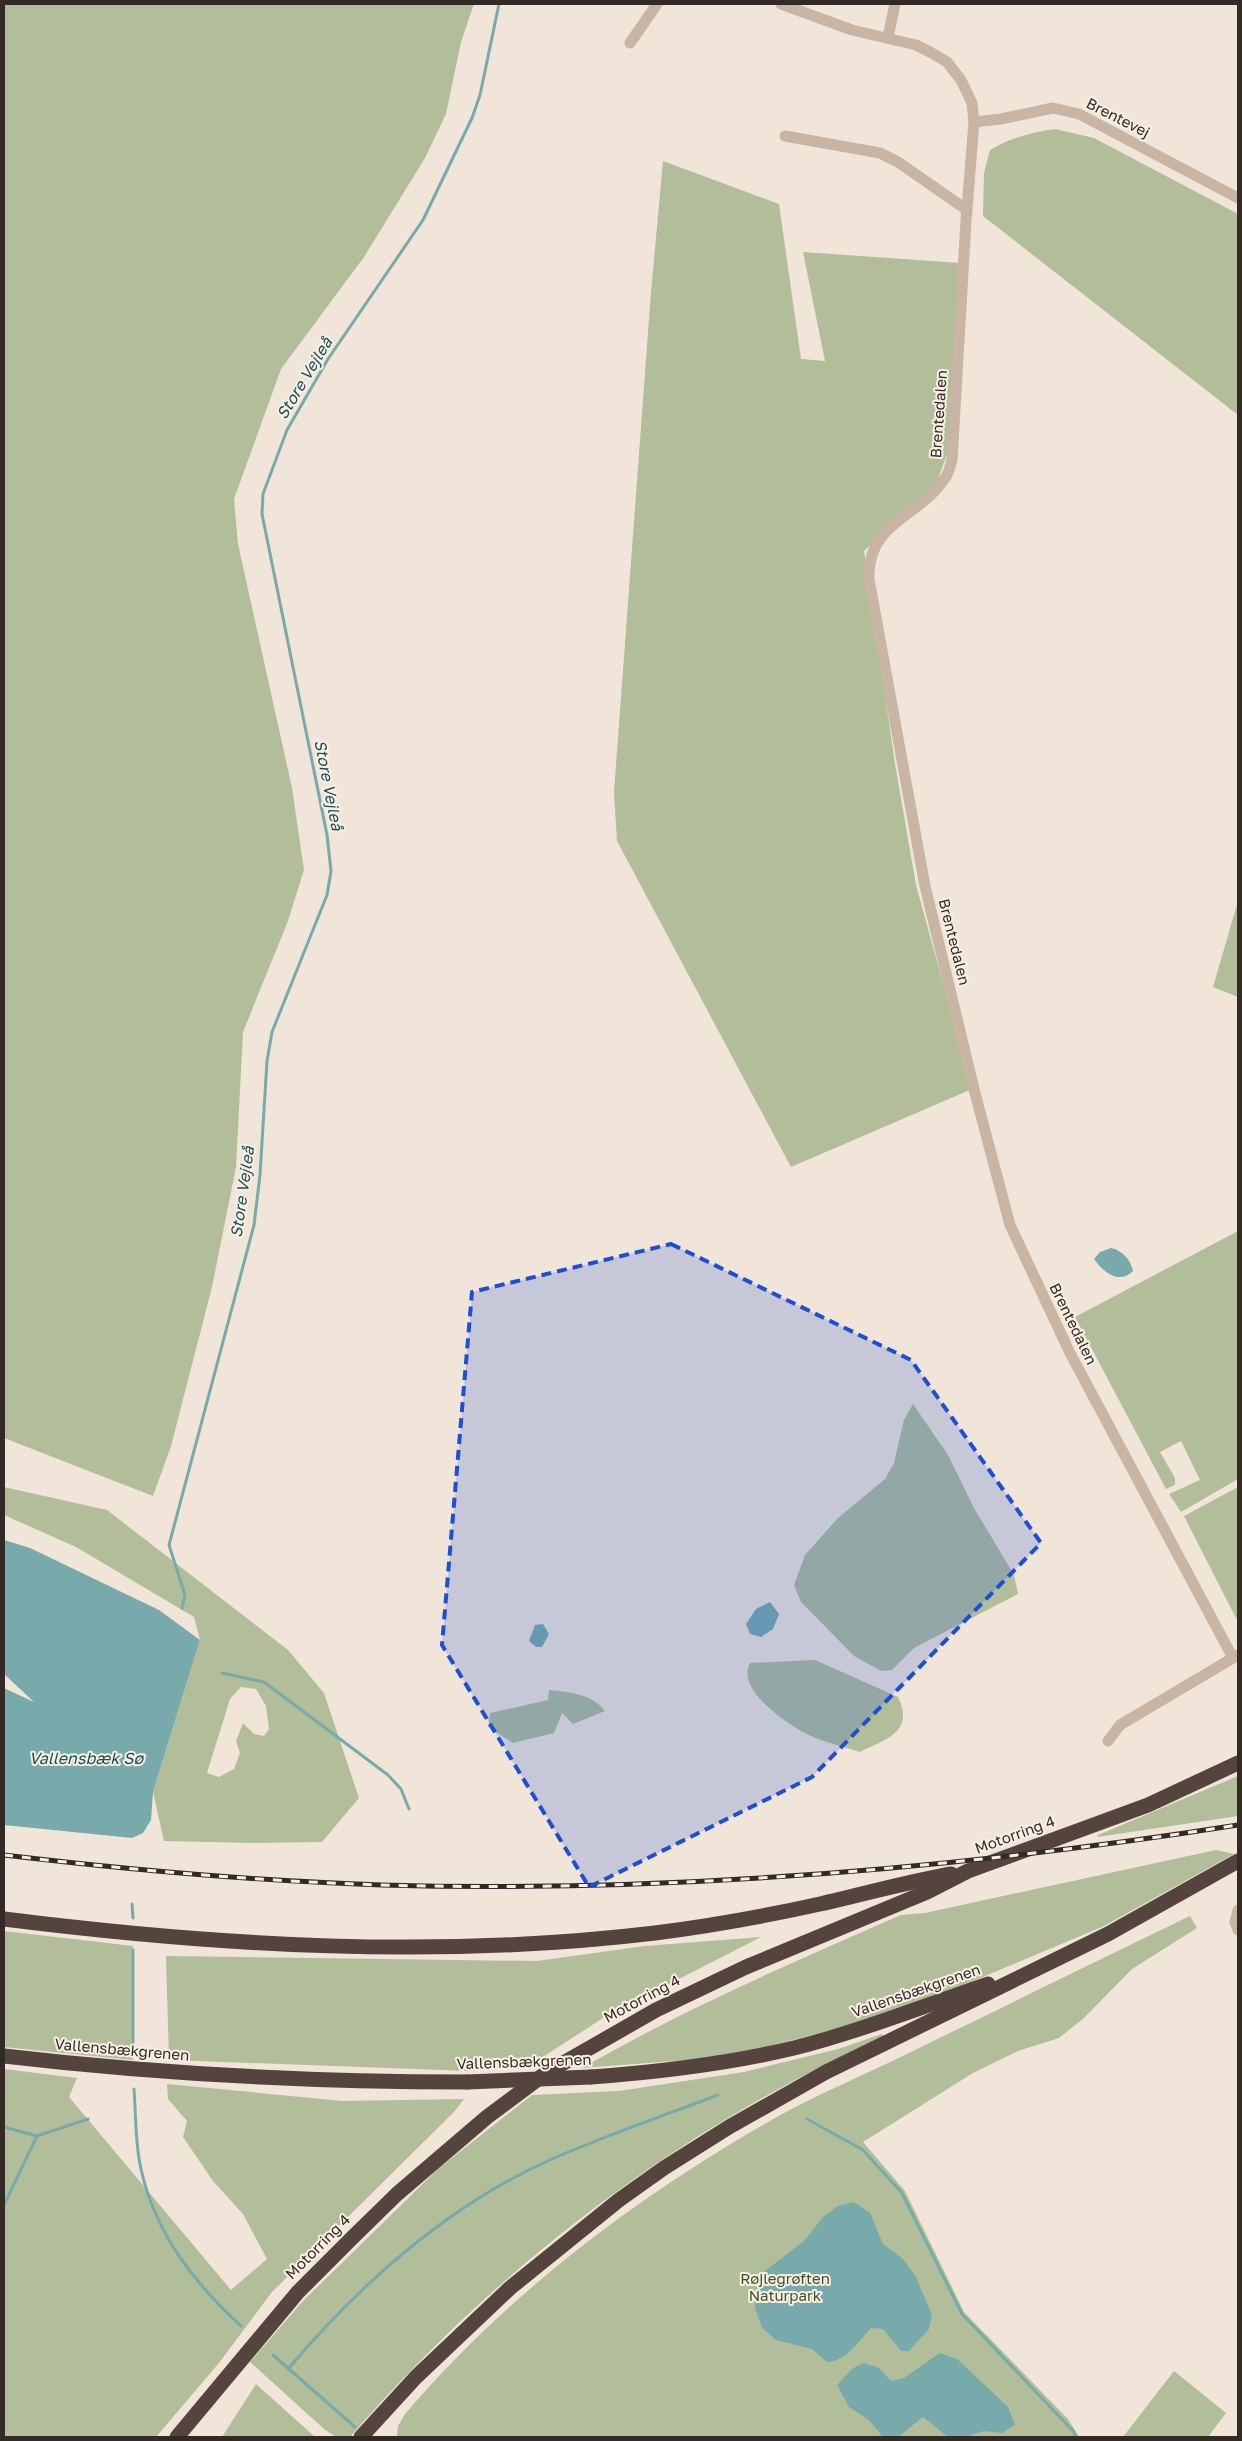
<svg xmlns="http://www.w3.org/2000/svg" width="1242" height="2441" viewBox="0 0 1242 2441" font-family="'Golos Text',sans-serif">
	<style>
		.green { fill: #b1be99; fill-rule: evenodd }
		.water { fill: #78aaac }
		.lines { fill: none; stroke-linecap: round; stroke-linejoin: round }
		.stream { stroke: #78aaac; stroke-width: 3 }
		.minor { stroke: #c8b5a4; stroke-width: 11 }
		.highway { stroke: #54443d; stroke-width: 15 }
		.rail-casing { stroke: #332a26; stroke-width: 5 }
		.rail { stroke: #f8efe4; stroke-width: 3; stroke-dasharray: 9; stroke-linecap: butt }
		.highway-bridge { stroke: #54443d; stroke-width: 15 }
		.marked { fill: #1d4ed8; fill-opacity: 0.2; stroke: #1d4ed8; stroke-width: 4; stroke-dasharray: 10 6; stroke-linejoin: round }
		.labels { text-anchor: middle; stroke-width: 4; stroke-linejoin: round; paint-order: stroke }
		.street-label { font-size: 15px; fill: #332a26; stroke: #f8efe4 }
		.park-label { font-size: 15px; fill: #42512a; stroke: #f8efe4 }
		.water-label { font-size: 16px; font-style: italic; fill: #1d4f53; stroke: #f8efe4 }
	</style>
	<rect width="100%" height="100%" fill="#f0e5d8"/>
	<g class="green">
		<path d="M 4,4 L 474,4 L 461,42 L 446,114 L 425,158 L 364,257 L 281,369 L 234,499 L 238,544 L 292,788 L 304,870 L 288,921 L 243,1032 L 236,1167 L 212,1287 L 171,1446 L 153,1496 L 4,1438 Z"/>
		<path d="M 1055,129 L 1094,138 L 1238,214 L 1238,415 L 983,216 L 984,173 L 990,150 C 1010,138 1032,132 1055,129 Z"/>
		<path d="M 663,161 L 779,204 L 801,359 L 825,361 L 803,252 L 960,263 L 948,452 L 936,484 L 864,551 L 895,764 L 916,885 L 972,1089 L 791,1167 L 617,841 L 614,792 L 651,292 Z"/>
		<path d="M 1238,901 L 1238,997 L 1213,987 Z"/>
		<path d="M 1238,1231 L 1238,1479 L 1181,1512 L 1169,1494 L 1200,1480 L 1181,1441 L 1160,1452 L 1175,1478 L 1175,1485 L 1166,1489 L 1075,1317 Z"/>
		<path d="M 913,1404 L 948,1455 L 974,1508 L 1014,1575 L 1018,1594 L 914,1648 L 892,1670 L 881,1671 L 854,1656 L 801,1602 L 794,1585 L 805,1555 L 838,1518 L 885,1479 L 894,1463 L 904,1420 Z"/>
		<path d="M 4,1487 L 107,1510 L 288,1650 L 324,1693 L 359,1798 L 322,1842 L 254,1843 L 164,1841 L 153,1792 L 200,1640 L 194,1617 L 76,1547 L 4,1515 ZM 241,1687 L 256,1689 L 266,1706 L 269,1729 L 264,1736 L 254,1734 L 243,1723 L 236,1741 L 240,1753 L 234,1769 L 219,1777 L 207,1773 L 230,1699 Z"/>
		<path d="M 1238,1487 L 1238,1622 L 1184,1516 Z"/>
		<path d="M 815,1660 L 898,1697 C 915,1732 886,1739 860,1752 C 841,1746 819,1741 801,1731 C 782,1720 736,1688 750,1663 Z"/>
		<path d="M 549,1690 C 570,1692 592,1694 605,1711 L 573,1724 L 562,1713 L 554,1733 L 513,1743 L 488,1727 L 490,1713 L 548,1700 Z"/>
		<path d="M 1238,1776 L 1238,1816 L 1097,1837 L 1098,1835 Z"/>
		<path d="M 1216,1850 L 1234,1854 L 1102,1927 L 897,2013 L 727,2057 L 582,2068 C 685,2009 793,1962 901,1915 L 925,1913 Z"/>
		<path d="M 1190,1916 L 1197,1928 L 1132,1969 L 1084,2018 L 1059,2038 L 1018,2051 L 973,2073 L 863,2142 L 905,2191 L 964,2312 L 1068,2419 L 1079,2437 L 397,2437 L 398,2426 L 405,2414 C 507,2294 638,2196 775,2118 C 820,2093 869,2073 915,2050 C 1007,2005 1099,1960 1190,1916 Z"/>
		<path d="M 4,1931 L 133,1946 L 133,2060 L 4,2047 Z"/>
		<path d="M 761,1937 L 603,2018 L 529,2066 L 469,2071 L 169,2060 L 166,1956 L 537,1961 L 645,1946 Z"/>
		<path d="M 882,2034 L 883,2037 C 678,2129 497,2267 350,2437 L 336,2437 L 324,2429 L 250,2362 L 303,2301 L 438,2169 L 532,2095 L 619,2091 L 744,2072 L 838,2049 Z"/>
		<path d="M 4,2069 L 77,2078 L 69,2097 L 231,2290 L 267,2259 L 243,2214 L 213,2181 L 183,2137 L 187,2121 L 168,2099 L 167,2084 L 343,2101 L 464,2099 L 454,2112 L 272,2292 L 219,2363 L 156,2437 L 4,2437 Z"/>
		<path d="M 1174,2371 L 1226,2413 L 1208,2437 L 1123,2437 Z"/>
		<path d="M 256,2384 L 315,2437 L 222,2437 Z"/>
	</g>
	<g class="water">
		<path d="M 1111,1248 C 1123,1251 1130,1259 1133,1271 C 1119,1285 1103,1272 1094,1259 L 1100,1252 Z"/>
		<path d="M 4,1540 L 30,1548 L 159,1610 L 200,1640 L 153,1792 L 151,1820 L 143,1833 L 132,1838 L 4,1825 L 4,1688 L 34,1702 L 4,1674 Z"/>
		<path d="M 770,1602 L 779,1614 L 773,1629 L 761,1637 L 750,1634 L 746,1624 L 756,1609 Z"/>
		<path d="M 543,1624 L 549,1634 L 542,1647 L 536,1647 L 529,1641 L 535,1625 Z"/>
		<path d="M 854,2202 L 870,2213 L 883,2244 L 902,2258 L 915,2275 L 932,2315 L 929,2329 L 909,2351 L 901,2351 L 883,2329 L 871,2328 C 859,2341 845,2362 827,2362 L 812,2349 L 776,2340 L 762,2328 L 755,2308 L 756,2287 L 765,2271 L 805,2240 L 823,2217 L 838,2206 Z"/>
		<path d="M 940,2353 L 957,2359 L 1008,2407 L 1015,2425 L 1002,2433 L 984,2431 L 965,2437 L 948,2437 L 923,2417 L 898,2437 L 882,2436 L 869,2420 L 849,2407 L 837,2385 L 853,2368 L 864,2363 L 879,2368 L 891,2381 L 904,2378 Z"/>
	</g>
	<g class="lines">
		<g class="stream">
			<path d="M 182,1608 L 185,1595 L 169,1545 L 254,1225 L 260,1175 L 267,1061 L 272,1032 L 327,895 L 331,871 L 327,835 L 262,514 L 263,494 L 287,430 L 328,359 L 423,220 L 472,118 L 480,95 L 499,4"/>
			<path d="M 222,1673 L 264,1682 L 388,1775 L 401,1789 L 409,1809"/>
			<path d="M 132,1904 L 133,1918"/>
			<path d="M 133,2052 L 133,1950"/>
			<path d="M 134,2089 C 136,2115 135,2144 141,2169 C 155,2233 194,2283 241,2326"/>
			<path d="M 807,2119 L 863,2150 L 902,2193 L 962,2314 L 1074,2432 L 1076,2437"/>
			<path d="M 4,2127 L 37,2136"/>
			<path d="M 4,2205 L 37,2136 L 88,2119"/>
			<path d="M 273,2355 L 355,2427"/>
			<path d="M 288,2369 C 361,2283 448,2205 552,2159 C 607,2135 663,2116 718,2095"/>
		</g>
		<g class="minor">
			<path d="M 781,4 L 852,30 L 916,45 L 930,52 L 947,62 L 961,80 L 972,103 L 974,122 L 966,221 L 952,460 C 950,466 949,473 945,478 C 919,518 867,522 869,579 L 925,886 L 975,1093 L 1010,1225 L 1070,1353 L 1233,1658"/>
			<path d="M 888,37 L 895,4"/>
			<path d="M 630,43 L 657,4"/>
			<path d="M 974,122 L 1001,119 L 1053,108 L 1079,114 L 1238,198"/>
			<path d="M 785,136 L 880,153 L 898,162 L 967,210"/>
			<path d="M 1108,1741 L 1120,1725 L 1238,1655"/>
			<path d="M 1238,1910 L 1235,1922 L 1238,1930"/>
		</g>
		<g class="highway">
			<path d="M 4,1919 C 219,1946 439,1959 655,1933 C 710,1926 766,1916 820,1904 C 864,1894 907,1882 951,1874"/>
			<path d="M 4,2056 C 158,2074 312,2082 467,2082"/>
			<path d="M 591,2077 C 659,2072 727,2064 794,2048 C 860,2031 924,2006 988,1984"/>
			<path d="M 177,2437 L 298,2292 L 353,2237 L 397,2194 L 487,2117 L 546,2073 L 656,2010 L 746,1967 L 927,1892 L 968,1871 L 1148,1805 L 1238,1763"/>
			<path d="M 361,2437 L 416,2377 L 510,2288 L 619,2200 L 664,2168 L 729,2127 L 826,2072 L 1108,1934 L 1238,1861"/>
		</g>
		<defs>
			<path id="rail" d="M 4,1855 C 130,1870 256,1881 382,1885 C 668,1893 956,1869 1238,1825"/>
		</defs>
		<use href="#rail" class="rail-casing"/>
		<use href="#rail" class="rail"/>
		<path class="highway-bridge" d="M 467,2082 L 591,2077"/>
	</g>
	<path class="marked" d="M 671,1244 L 911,1360 L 1041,1543 L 812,1777 L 589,1887 L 442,1645 L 472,1292 Z"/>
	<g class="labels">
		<g class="street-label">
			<text transform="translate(1118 118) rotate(27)" y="5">Brentevej</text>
			<text transform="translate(939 414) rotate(-86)" y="5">Brentedalen</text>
			<text transform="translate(954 942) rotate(76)" y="5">Brentedalen</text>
			<text transform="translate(1073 1324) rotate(64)" y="5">Brentedalen</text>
			<text transform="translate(1015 1835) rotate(-20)" y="5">Motorring 4</text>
			<text transform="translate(916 1991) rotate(-19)" y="5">Vallensbækgrenen</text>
			<text transform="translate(642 1999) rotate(-28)" y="5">Motorring 4</text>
			<text transform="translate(122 2050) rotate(5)" y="5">Vallensbækgrenen</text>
			<text transform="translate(524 2062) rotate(-2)" y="5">Vallensbækgrenen</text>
			<text transform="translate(318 2247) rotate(-45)" y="5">Motorring 4</text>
		</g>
		<g class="park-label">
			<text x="785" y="2284">Røjlegrøften<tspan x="785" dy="17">Naturpark</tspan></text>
		</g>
		<g class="water-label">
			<text transform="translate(304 378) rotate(-59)" y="6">Store Vejleå</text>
			<text transform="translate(329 785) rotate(79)" y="6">Store Vejleå</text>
			<text transform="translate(242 1192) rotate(-82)" y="6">Store Vejleå</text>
			<text x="86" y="1764">Vallensbæk Sø</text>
		</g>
	</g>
	<rect width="1242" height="2441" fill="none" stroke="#332a26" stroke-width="10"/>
</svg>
